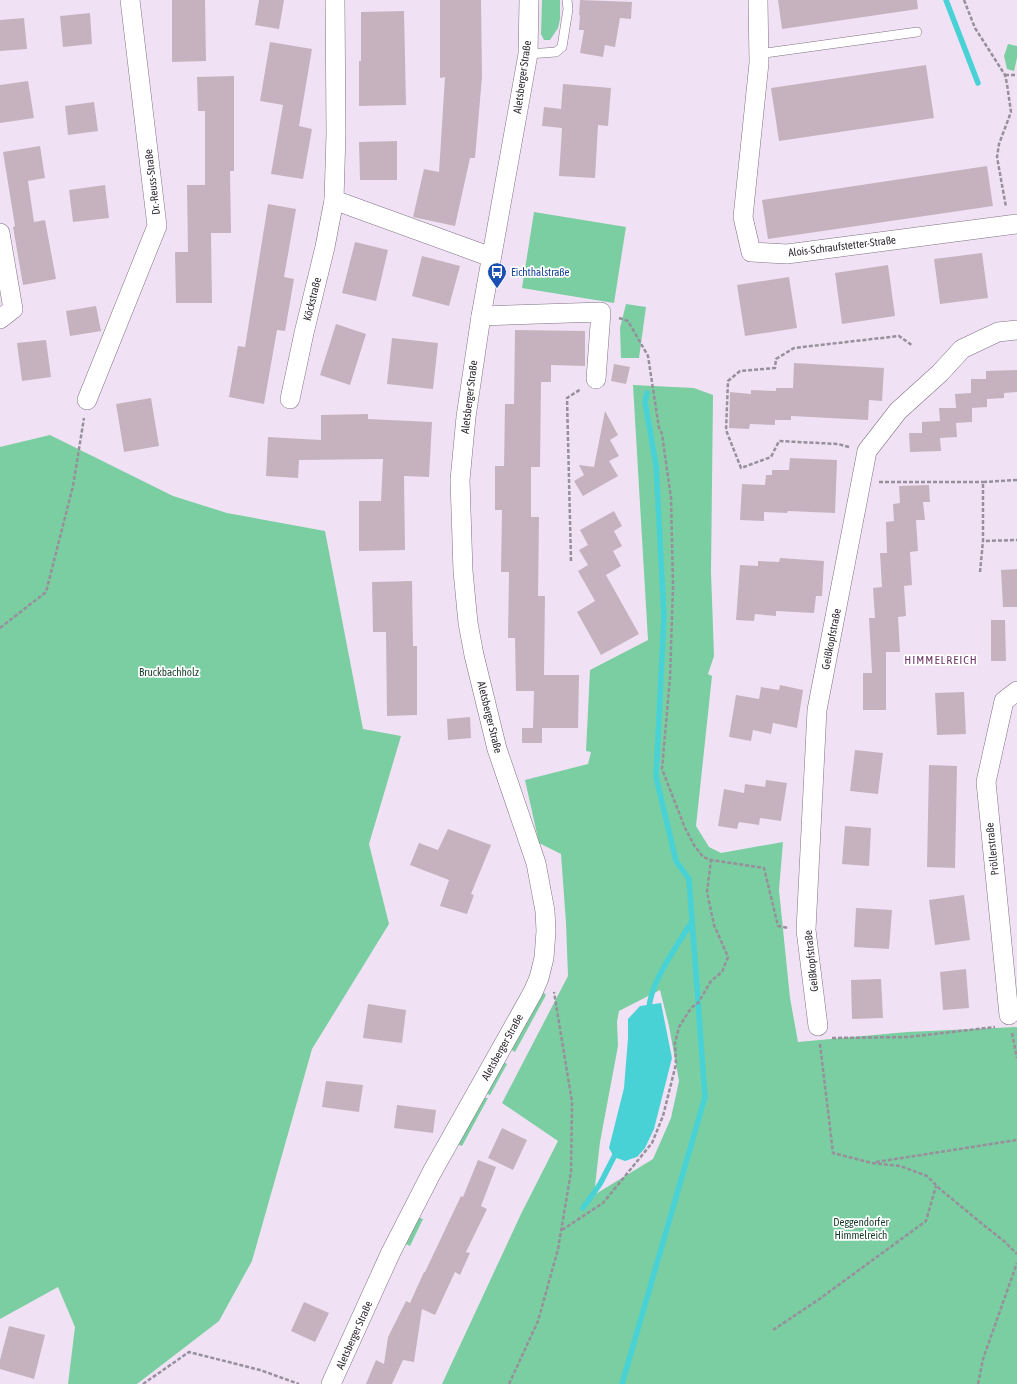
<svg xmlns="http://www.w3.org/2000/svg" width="1017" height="1384" viewBox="0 0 1017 1384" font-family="'Asap Condensed',sans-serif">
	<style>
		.green { fill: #7bcea1; fill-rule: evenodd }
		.water { fill: #48d2d5 }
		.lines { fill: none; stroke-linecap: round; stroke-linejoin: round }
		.stream { stroke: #48d2d5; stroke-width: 5.5 }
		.building { fill: #c6b2bf }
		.lane-casing { stroke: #7f7282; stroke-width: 10 }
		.street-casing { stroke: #7f7282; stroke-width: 20 }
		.path { stroke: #988f9c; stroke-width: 2.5; stroke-dasharray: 4 2; stroke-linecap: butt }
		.lane { stroke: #fff; stroke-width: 9 }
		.street { stroke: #fff; stroke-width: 19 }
		.labels { text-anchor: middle; stroke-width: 3.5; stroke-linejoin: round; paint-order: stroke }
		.street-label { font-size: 11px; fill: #312c33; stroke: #fff }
		.transit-label { font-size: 11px; fill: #164399; stroke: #fff; text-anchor: start }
		.park-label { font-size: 11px; fill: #163e2a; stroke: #fff }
		.neighbourhood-label { font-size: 12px; letter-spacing: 1px; fill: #6f3a6a; stroke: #fff }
	</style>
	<rect width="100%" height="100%" fill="#f0e2f4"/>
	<g class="green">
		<path d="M 542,0 L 560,0 L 560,19 L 558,28 L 550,40 L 544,40 L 541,34 Z"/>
		<path d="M 1008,44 L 1017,46 L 1017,58 L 1014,71 L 1007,69 L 1004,56 Z"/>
		<path d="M 534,212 L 626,227 L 614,303 L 522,288 Z"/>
		<path d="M 626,304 L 646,307 L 639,358 L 621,358 L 620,328 Z"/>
		<path d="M 633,385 L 694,388 L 713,395 L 711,572 L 714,656 L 708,674 L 712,676 L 696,826 L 709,847 L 721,853 L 783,842 L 779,890 L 790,998 L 798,1042 L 907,1032 L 1017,1027 L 1017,1384 L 442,1384 L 521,1214 L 558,1141 L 502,1103 L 568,976 L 566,923 L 561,854 L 539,843 L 525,780 L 588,764 L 591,752 L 586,751 L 590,670 L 648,640 ZM 660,990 L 669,1026 L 679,1081 L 671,1118 L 653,1159 L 594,1195 L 600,1142 L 618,1046 L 617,1022 L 619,1011 Z"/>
		<path d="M 50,435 L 173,496 L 227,513 L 325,531 L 363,729 L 401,736 L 369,844 L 389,924 L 312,1049 L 252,1261 L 219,1321 L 137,1384 L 68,1384 L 75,1327 L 58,1287 L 0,1319 L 0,447 Z"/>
		<path d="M 544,993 L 546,995 L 515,1052 L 510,1049 L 538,997 Z"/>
		<path d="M 503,1062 L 507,1064 L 490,1095 L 485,1093 Z"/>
		<path d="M 482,1098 L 488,1098 L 462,1146 L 457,1144 Z"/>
		<path d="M 417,1217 L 423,1219 L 410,1246 L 406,1244 Z"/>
	</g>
	<path class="water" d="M 661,1003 L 672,1058 L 654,1129 L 645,1148 L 637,1157 L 625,1161 L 614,1157 L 609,1148 L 624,1088 L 628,1038 L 628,1019 L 640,1006 Z"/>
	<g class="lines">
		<g class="stream">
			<path d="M 946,0 L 978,83"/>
			<path d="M 649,1009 C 650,982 678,945 692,921"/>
			<path d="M 583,1208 L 600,1184 L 617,1151"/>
			<path d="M 622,1384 L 705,1097 L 689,879 L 676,861 L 656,777 L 664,616 L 656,465 L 645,402 L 647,393"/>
		</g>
	</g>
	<g class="building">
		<path d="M 172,0 L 205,0 L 206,61 L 172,62 Z"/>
		<path d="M 259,0 L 284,0 L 279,29 L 255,25 Z"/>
		<path d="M 440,0 L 481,0 L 482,77 L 475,158 L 470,158 L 455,226 L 413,217 L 424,169 L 439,172 L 445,77 L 440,78 Z"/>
		<path d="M 580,0 L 632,2 L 631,19 L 620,18 L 615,47 L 605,45 L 603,57 L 580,53 L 584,30 L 579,30 L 580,15 L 579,15 Z"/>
		<path d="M 778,0 L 917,0 L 918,9 L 782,29 Z"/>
		<path d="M 404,11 L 406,105 L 359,106 L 359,61 L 361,61 L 361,12 Z"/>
		<path d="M 90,13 L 92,44 L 63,47 L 60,16 Z"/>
		<path d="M 24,18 L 27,49 L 0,51 L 0,20 Z"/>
		<path d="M 270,42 L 312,49 L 299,126 L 312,129 L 303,179 L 271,174 L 283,105 L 260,101 Z"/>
		<path d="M 926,65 L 934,118 L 779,141 L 771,88 Z"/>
		<path d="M 234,76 L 234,171 L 230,171 L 231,233 L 211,233 L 212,303 L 176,303 L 175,252 L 188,252 L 187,185 L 205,185 L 205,111 L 198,111 L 197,77 Z"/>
		<path d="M 28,81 L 34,118 L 0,123 L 0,85 Z"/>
		<path d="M 563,84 L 611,88 L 608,126 L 598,125 L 595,178 L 559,176 L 562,128 L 542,126 L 544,107 L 561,109 Z"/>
		<path d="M 94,102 L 98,131 L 68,135 L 65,106 Z"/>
		<path d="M 397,141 L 397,180 L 360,180 L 359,142 Z"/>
		<path d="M 40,146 L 45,178 L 28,181 L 34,222 L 45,220 L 56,279 L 23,285 L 13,227 L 15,226 L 3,152 Z"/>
		<path d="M 987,166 L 993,206 L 768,239 L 762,200 Z"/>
		<path d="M 105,185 L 109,218 L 73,222 L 69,190 Z"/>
		<path d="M 268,204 L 296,209 L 284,277 L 294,279 L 285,331 L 277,330 L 264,404 L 229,397 L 238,346 L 245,347 Z"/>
		<path d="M 355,242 L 388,250 L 376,301 L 342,293 Z"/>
		<path d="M 982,253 L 988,298 L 940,304 L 934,259 Z"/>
		<path d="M 422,256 L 460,266 L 449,306 L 412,296 Z"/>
		<path d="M 888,265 L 895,316 L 842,324 L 835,273 Z"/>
		<path d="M 789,277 L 797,328 L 745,336 L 737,285 Z"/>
		<path d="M 96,306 L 101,331 L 70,336 L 66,311 Z"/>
		<path d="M 336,324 L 366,334 L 350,385 L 320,375 Z"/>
		<path d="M 515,330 L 585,331 L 585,366 L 551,365 L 551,382 L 541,382 L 540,467 L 531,467 L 531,517 L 539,517 L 538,596 L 545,596 L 544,675 L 579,675 L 578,728 L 533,728 L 534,691 L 516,691 L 515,638 L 508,638 L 509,572 L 501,572 L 502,510 L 495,510 L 495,466 L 504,466 L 505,404 L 514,404 Z"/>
		<path d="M 392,338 L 438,343 L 433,389 L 387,384 Z"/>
		<path d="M 46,340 L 51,377 L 22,381 L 17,343 Z"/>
		<path d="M 794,363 L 884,368 L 882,401 L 869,400 L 868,420 L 791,416 L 791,420 L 775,420 L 775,425 L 750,424 L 749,429 L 729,428 L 730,392 L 751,394 L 751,390 L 776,391 L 776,388 L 793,388 Z"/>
		<path d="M 614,364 L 630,367 L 626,384 L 611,381 Z"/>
		<path d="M 1017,370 L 1017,392 L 1004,393 L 1004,398 L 987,399 L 987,407 L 972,408 L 972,422 L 956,423 L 957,437 L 940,438 L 941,451 L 910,452 L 909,433 L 922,433 L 922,422 L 940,421 L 939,408 L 956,408 L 955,394 L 971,393 L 971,379 L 986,379 L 986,371 Z"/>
		<path d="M 151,398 L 159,446 L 124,452 L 116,404 Z"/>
		<path d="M 605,411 L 618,435 L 610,440 L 619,456 L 609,461 L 618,476 L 583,496 L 574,481 L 584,475 L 579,465 L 594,467 Z"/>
		<path d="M 368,414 L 368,419 L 432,422 L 429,477 L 404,476 L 405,550 L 359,551 L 359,501 L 381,501 L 383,459 L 299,460 L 298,478 L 266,476 L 268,437 L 321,440 L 321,415 Z"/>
		<path d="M 790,458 L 837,460 L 835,513 L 788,511 L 787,513 L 764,512 L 764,521 L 740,520 L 742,484 L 765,485 L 766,475 L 772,475 L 772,470 L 789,470 Z"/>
		<path d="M 929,485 L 930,502 L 923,502 L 925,520 L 916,520 L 918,551 L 910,552 L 912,585 L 904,586 L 906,616 L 898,617 L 900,652 L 886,652 L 886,710 L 863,710 L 863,673 L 872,673 L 869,618 L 875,618 L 873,588 L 882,587 L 880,553 L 887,553 L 886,522 L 894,521 L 893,504 L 900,503 L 899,486 Z"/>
		<path d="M 614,511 L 622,526 L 614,531 L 622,546 L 613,551 L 621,566 L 606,575 L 639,634 L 601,655 L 577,612 L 595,601 L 578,571 L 588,565 L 579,550 L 588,545 L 580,530 Z"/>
		<path d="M 780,558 L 824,561 L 822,596 L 816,596 L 814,613 L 776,611 L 776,616 L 755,614 L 754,621 L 736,620 L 740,565 L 758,566 L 758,561 L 779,562 Z"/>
		<path d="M 1017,569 L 1017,607 L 1003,607 L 1001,570 Z"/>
		<path d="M 412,581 L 413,646 L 417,646 L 417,715 L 387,716 L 386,632 L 373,632 L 372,582 Z"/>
		<path d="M 991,620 L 1005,620 L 1006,661 L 991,661 Z"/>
		<path d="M 780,685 L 803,690 L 797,728 L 773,723 L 771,734 L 753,730 L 751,741 L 729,737 L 736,695 L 759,699 L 761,687 L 779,690 Z"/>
		<path d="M 964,692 L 966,734 L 937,735 L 935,693 Z"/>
		<path d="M 470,717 L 471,738 L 448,740 L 447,719 Z"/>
		<rect x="522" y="728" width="20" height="15"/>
		<path d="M 855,750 L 883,753 L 878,794 L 850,791 Z"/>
		<path d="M 929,765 L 957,766 L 955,868 L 927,867 Z"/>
		<path d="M 766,780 L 787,783 L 781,821 L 760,818 L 759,825 L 739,822 L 737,829 L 718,826 L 724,789 L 744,793 L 745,784 L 765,787 Z"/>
		<path d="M 845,826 L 871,828 L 869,866 L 842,864 Z"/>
		<path d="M 448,829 L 491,845 L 471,894 L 474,895 L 467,914 L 440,906 L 449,880 L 410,865 L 419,843 L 438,850 Z"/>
		<path d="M 964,895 L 970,940 L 935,945 L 929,900 Z"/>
		<path d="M 856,908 L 892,910 L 889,949 L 854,947 Z"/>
		<path d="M 966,969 L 969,1008 L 943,1010 L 940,972 Z"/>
		<path d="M 881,979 L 883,1018 L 852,1019 L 851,980 Z"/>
		<path d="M 368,1004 L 406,1010 L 402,1043 L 363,1038 Z"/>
		<path d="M 326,1081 L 363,1085 L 359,1112 L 322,1107 Z"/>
		<path d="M 397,1105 L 436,1110 L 433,1133 L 394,1128 Z"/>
		<path d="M 502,1128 L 527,1140 L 513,1170 L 488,1158 Z"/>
		<path d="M 478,1160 L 496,1167 L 481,1206 L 487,1209 L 466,1252 L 470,1253 L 460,1275 L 455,1272 L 435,1315 L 422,1309 L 414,1362 L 403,1360 L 392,1384 L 366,1384 L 376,1360 L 384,1364 L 388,1337 L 406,1301 L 410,1303 L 424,1272 L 425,1272 L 461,1196 L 463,1197 Z"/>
		<path d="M 304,1302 L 329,1313 L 315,1342 L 291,1331 Z"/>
		<path d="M 9,1326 L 45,1335 L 34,1379 L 0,1369 L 0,1360 Z"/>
	</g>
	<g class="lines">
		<defs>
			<g id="lane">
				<path d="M 528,54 L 556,52 L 562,47 L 568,9 L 567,0"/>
				<path d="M 758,54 L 917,32"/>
			</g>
			<g id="street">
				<path d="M 758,0 L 759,63 L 743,217 L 751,252 L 787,254 L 1017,224"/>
				<path d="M 334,200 L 491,257"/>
				<path d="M 0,233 L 13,309 L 0,319"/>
				<path d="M 481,316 L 601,312 L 596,379"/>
				<path d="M 290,399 L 304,333 L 325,247 L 334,200 L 336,133 L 335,0"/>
				<path d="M 87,400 L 157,226 L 130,0"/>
				<path d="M 1009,1015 L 986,782 L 1004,701 L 1017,691"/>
				<path d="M 818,1026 L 806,930 L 817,710 L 867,451 L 898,411 L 940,373 L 962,349 L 998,332 L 1017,330"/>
				<path d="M 331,1384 L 391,1252 L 432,1172 L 533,992 L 539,978 L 544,958 L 546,931 L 545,911 L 536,863 L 497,749 L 474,655 L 468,623 L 463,571 L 460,480 L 466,417 L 481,316 L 528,54 L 529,0"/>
			</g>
		</defs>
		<use href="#lane" class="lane-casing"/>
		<use href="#street" class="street-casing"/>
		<g class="path">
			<path d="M 964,0 L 975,28 L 1005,75 L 1007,84 L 1011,112 L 999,144 L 997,157 L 1006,207"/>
			<path d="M 1005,75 L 1017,75"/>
			<path d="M 619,318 L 628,321 L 648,356 L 659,428 L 662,434 L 671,498 L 673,586 L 670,678 L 662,769 L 685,828 L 694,845 L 703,857 L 711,860 L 764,868 L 778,926 L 789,928"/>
			<path d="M 849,447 L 838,444 L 779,441 L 771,457 L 741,468 L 726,430 L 728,381 L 740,371 L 775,368 L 776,359 L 794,348 L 899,336 L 913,346"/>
			<path d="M 1017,480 L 983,482 L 983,541 L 1017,540"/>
			<path d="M 879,482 L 983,482"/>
			<path d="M 571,561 L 567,398 L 581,389"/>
			<path d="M 980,572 L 983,541"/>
			<path d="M 0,628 L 46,592 L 73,486 L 84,418"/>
			<path d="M 1012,1033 L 1017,1058"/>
			<path d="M 832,1038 L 908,1037 L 995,1027"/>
			<path d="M 820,1044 L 833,1153 L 872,1163 L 900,1166 L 927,1176 L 940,1189 L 986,1227 L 1004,1241 L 1017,1254"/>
			<path d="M 876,1162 L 1017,1140"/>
			<path d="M 562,1230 L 603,1203 L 652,1143 L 663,1116 L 676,1064 L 675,1043 L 679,1027 L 691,1008 L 698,1003 L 711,981 L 722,972 L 728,957 L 714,925 L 707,892 L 711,860"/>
			<path d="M 773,1330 L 818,1300 L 926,1221 L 936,1186"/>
			<path d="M 143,1384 L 189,1352 L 260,1370 L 299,1384"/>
			<path d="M 509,1384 L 538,1321 L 558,1249 L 571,1172 L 572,1102 L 554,992"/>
			<path d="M 978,1384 L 983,1359 L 1017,1263"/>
		</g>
		<use href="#lane" class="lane"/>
		<use href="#street" class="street"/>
	</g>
	<defs>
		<symbol id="bus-pin" viewBox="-11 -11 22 30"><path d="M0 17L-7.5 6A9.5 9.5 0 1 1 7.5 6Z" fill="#1a4fb4" stroke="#fff"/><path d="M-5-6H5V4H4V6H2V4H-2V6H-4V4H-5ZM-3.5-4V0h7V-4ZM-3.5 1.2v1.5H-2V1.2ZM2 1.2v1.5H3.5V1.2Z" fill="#fff"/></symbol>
	</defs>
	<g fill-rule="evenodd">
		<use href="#bus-pin" x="486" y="261" width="22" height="30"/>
	</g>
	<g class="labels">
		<g class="street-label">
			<text transform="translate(522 77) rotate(-82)" y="4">Aletsberger Straße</text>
			<text transform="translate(152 182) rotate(-97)" y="4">Dr.-Reuss-Straße</text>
			<text transform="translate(842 246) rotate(-7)" y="4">Alois-Schraufstetter-Straße</text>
			<text transform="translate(312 299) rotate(-76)" y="4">Köckstraße</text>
			<text transform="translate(469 397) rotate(-83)" y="4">Aletsberger Straße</text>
			<text transform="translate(831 639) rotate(-79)" y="4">Geißkopfstraße</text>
			<text transform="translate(490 717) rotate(76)" y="4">Aletsberger Straße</text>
			<text transform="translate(992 849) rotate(-96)" y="4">Pröllerstraße</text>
			<text transform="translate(811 961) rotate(-96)" y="4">Geißkopfstraße</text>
			<text transform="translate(502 1047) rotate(-61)" y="4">Aletsberger Straße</text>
			<text transform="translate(354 1335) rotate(-66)" y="4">Aletsberger Straße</text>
		</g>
		<g class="transit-label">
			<text x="511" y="276">Eichthalstraße</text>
		</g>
		<g class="park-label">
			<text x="169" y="676">Bruckbachholz</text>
			<text x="861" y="1226">Deggendorfer<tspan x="861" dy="13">Himmelreich</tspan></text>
		</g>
		<g class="neighbourhood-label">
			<text x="941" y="664">HIMMELREICH</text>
		</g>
	</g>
</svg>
